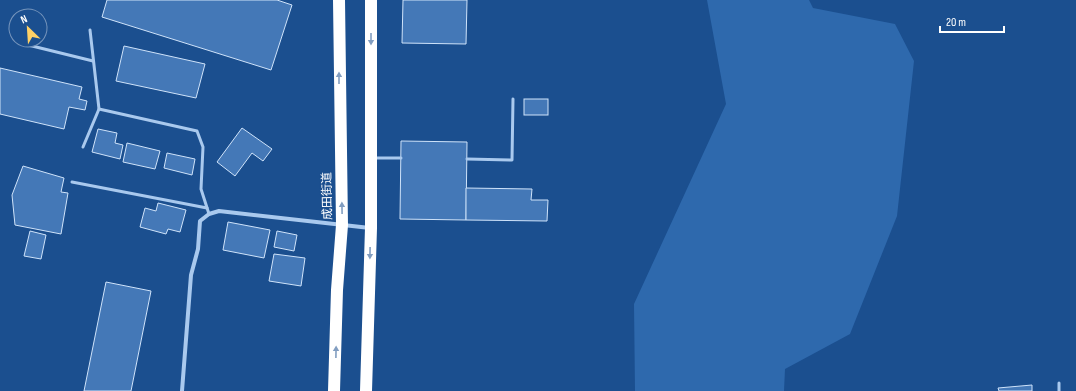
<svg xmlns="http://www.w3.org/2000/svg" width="1076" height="391" viewBox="0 0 1076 391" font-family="'Sofia Sans Condensed','Noto Sans JP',sans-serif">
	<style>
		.green { fill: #2e69ad }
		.building { fill: #4478b7; stroke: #cfe3fa }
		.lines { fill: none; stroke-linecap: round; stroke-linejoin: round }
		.lane { stroke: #a9c9ee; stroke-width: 3 }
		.street { stroke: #a9c9ee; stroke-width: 4 }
		.highway { stroke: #fff; stroke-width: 12 }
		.oneway { fill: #829ec1 }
		.labels { text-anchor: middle; stroke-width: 3; stroke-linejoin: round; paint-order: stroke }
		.street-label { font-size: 12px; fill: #fff; stroke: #1b4f8f }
	</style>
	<rect width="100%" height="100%" fill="#1b4f8f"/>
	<path class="green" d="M 707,0 L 809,0 L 813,8 L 895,24 L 914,61 L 897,216 L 850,334 L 785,369 L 784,391 L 635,391 L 634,304 L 726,104 Z"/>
	<g class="building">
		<path d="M 107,0 L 277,0 L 292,5 L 271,70 L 102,17 Z"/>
		<path d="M 403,0 L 467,0 L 466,44 L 402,43 Z"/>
		<path d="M 124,46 L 205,64 L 196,98 L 116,81 Z"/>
		<path d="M 0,68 L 82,87 L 79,99 L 87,101 L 85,110 L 69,107 L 64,129 L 0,114 Z"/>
		<rect x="524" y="99" width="24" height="16"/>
		<path d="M 242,128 L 272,149 L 263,161 L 252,153 L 235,176 L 217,162 Z"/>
		<path d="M 98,129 L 117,133 L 115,143 L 123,145 L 120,159 L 92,152 Z"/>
		<path d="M 401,141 L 467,142 L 466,220 L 400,219 Z"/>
		<path d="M 127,143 L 160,151 L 155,169 L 123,162 Z"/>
		<path d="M 167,153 L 195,159 L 192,175 L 164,168 Z"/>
		<path d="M 23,166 L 64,178 L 61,192 L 68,193 L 61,234 L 15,225 L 12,195 Z"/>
		<path d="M 466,188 L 532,189 L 531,200 L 548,200 L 547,221 L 466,220 Z"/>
		<path d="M 158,203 L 186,210 L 180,232 L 168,229 L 166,234 L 140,227 L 145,208 L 156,211 Z"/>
		<path d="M 228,222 L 270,230 L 264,258 L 223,250 Z"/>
		<path d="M 30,231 L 46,235 L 41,259 L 24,256 Z"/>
		<path d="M 277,231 L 297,235 L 294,251 L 274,247 Z"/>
		<path d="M 274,254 L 305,258 L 301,286 L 269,281 Z"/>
		<path d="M 106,282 L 151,291 L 131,391 L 84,391 Z"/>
		<path d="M 1032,385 L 1032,391 L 999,391 L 998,388 Z"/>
	</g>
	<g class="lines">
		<g class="lane">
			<path d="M 90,30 L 99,109 L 197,131 L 203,147 L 201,189 L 209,214"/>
			<path d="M 24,44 L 93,61"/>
			<path d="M 83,147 L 99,109"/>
			<path d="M 375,158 L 401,158"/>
			<path d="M 467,159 L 512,160 L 513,99"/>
			<path d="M 72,182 L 207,208"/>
			<path d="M 1059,383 L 1059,391"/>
		</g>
		<path class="street" d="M 182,391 L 191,275 L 198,249 L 200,221 L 209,214 L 219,211 L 370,228"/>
		<g class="highway">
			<path d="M 334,391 L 337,290 L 342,225 L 339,0"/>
			<path d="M 366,391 L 371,228 L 371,0"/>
		</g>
	</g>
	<defs><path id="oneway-solid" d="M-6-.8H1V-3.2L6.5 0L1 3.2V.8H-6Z"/></defs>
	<g class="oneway">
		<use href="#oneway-solid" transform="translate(371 39) rotate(90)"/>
		<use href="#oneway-solid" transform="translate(339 78) rotate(-90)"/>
		<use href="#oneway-solid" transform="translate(342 208) rotate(-91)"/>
		<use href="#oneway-solid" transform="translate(370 253) rotate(91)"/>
		<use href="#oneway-solid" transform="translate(336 352) rotate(-89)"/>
	</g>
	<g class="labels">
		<g class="street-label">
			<text transform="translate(327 196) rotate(-91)" y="4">成田街道</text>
		</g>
	</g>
	<g transform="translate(28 28) rotate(335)"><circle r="19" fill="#1b4f8f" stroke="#7695bc"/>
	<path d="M0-3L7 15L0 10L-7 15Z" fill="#ffd166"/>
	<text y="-6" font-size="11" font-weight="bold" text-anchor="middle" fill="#ffffff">N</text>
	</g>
	<path d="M940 26v6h64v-6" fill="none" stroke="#ffffff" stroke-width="2"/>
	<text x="946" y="26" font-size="12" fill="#ffffff" stroke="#1b4f8f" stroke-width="3" paint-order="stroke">20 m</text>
</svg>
